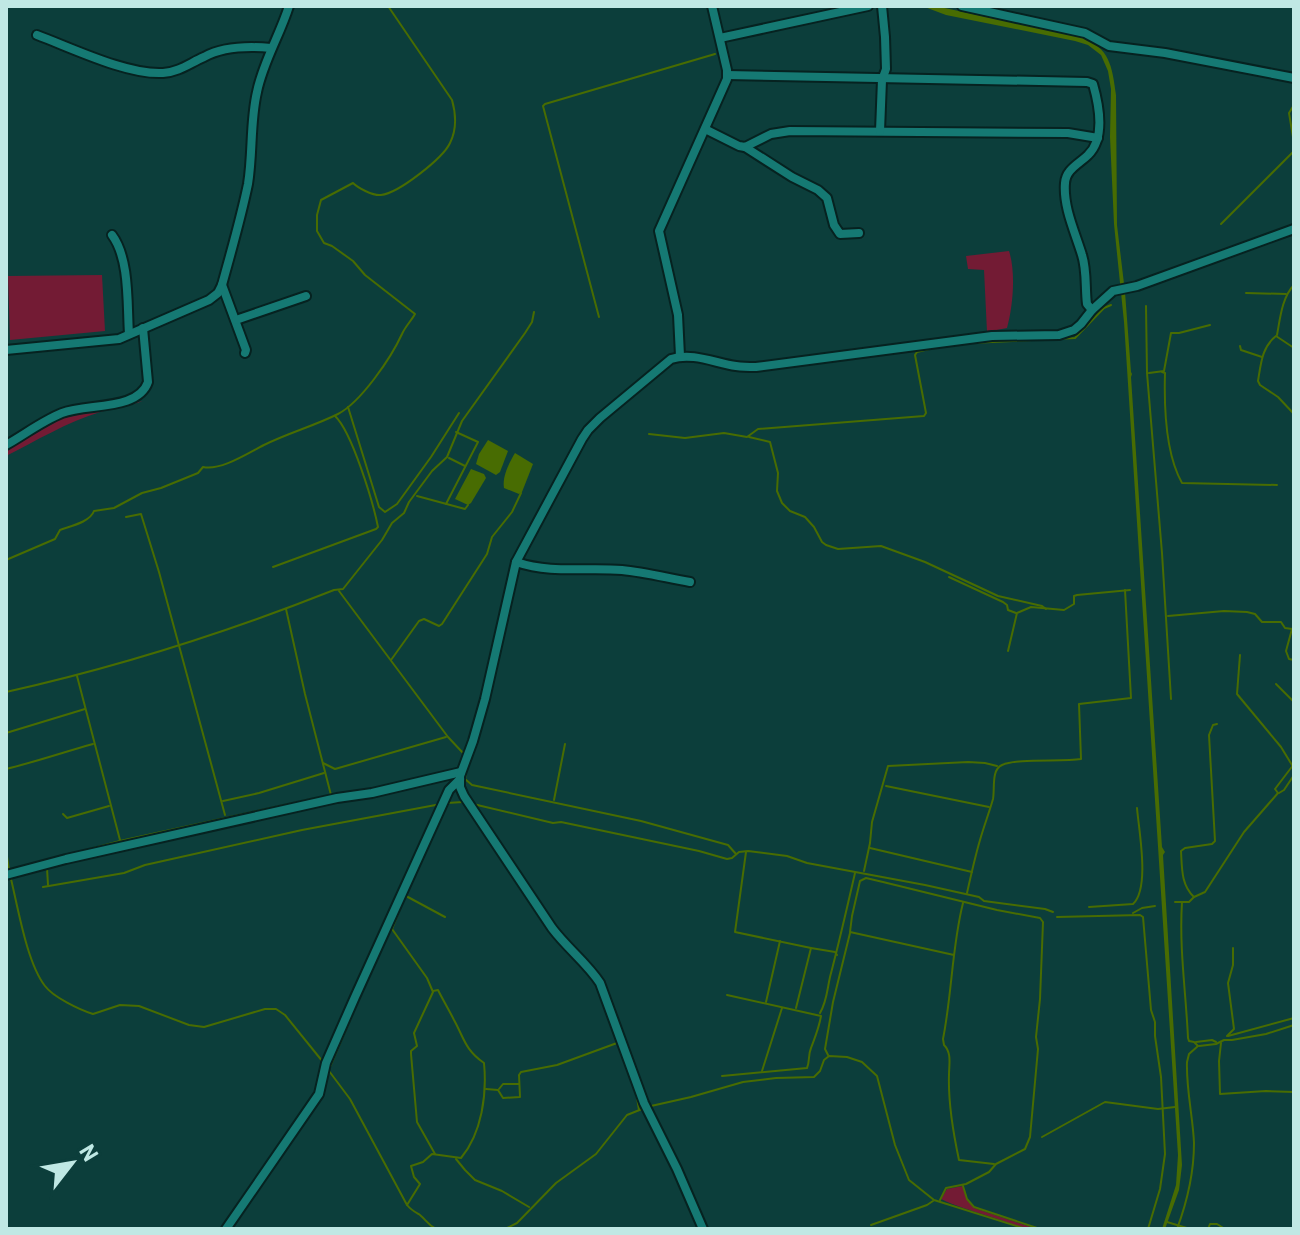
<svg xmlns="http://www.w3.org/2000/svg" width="1300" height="1235" viewBox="0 0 1300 1235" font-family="Barlow,sans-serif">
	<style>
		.green { fill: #731b34 }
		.water { fill: #486c02 }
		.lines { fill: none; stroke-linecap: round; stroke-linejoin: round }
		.stream { stroke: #486c02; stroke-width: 2 }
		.minor-casing { stroke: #062220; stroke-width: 12 }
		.minor { stroke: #157973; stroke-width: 8 }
	</style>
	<rect width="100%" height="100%" fill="#0c3e3b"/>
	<g class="green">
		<path d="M 1009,251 C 1016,272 1013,307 1007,328 L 987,332 L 984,270 L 968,269 L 966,256 Z"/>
		<path d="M 102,275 L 105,331 L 10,340 L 8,276 Z"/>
		<path d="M 143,401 C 129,406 114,408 100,412 C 67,422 36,441 6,456 L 6,450 L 63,418 Z"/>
		<path d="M 963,1186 L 967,1199 L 974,1208 L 1037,1229 C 1019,1229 1003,1220 985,1215 C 970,1210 955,1206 941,1199 L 947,1189 Z"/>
	</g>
	<g class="water">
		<path d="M 922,6 L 935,6 L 1081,37 C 1110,48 1112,66 1116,95 L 1117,225 L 1125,292 L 1131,372 L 1132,374 L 1131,377 L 1162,847 L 1165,852 L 1163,855 L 1182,1165 L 1179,1190 L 1165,1229 L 1162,1229 L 1176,1185 L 1178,1155 L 1124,322 L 1114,224 L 1110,137 L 1111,89 L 1108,71 L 1101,55 L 1088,45 L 1075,41 L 946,15 Z"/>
		<path d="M 488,440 L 508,451 L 500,472 L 496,475 L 476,464 L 479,454 Z"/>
		<path d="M 515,453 L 533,464 L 522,492 L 519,494 L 504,488 C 502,477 509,463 515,453 Z"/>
		<path d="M 471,469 L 484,474 L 486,478 L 471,503 L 468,505 L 455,499 Z"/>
	</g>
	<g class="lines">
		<g class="stream">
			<path d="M 1294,105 L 1289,113 L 1294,143"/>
			<path d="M 1221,224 L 1293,152 L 1294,148"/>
			<path d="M 1246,293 L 1286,294"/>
			<path d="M 1146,306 L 1147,373 L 1162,553 L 1171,699"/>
			<path d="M 599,317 L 543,106 L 545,104 L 715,54"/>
			<path d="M 1277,335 C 1280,319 1282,297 1294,285"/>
			<path d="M 971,343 L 1075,338 L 1104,308 L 1111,305"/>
			<path d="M 1240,346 L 1241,350 L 1262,357"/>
			<path d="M 1294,348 L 1276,336 C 1262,347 1261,363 1258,381 L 1260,385 L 1278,397 L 1294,414"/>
			<path d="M 1162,372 L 1165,373 C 1164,407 1165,453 1182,483 L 1277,485"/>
			<path d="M 1149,373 L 1164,371 L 1171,333 L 1179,333 L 1210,325"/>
			<path d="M 348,407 L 379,507 L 385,512 L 397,504 L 431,457 L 459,413"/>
			<path d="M 649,434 L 685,438 L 724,433 L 747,437 L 758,429 L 924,416 L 926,413 L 915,355 L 917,352 L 937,347"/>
			<path d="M 749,437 L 770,442 L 778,473 L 777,491 L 782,503 L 790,511 L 805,517 L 814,527 L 822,542 L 826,545 L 838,549 L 881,546 L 925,562 L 998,596 L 1042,606 L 1046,609"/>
			<path d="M 449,458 L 465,466"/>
			<path d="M 417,496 L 465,509 L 468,505"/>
			<path d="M 446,504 L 478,442 L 456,432"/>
			<path d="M 126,517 L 141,514 L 159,572 L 225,815"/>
			<path d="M 6,560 L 55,539 L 60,530 C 71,526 90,522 94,511 L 114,508 L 142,493 L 161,488 L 198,473 L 203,467 C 221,471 248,453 264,445 C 288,433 314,426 338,414 C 361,402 391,358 402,334 C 405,327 411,321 415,314 L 365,275 L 353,261 L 332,246 L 324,243 L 317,231 L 317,215 L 321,200 L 353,183 C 358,188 373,196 381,195 C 399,193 443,158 450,143 C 457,129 456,114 452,100 L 388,6"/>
			<path d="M 273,567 L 376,529 L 378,527 C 373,502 352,432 335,416"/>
			<path d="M 949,577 L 1003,602 L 1007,605 L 1008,610 L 1016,613"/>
			<path d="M 339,591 L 448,737 L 463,753"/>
			<path d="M 1168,616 L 1224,611 L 1247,612 L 1255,614 L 1262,622 L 1281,622 L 1285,628 L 1292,629"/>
			<path d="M 1294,627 L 1292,629 L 1286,651 L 1289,659 L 1294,660"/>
			<path d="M 1008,651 L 1017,613 L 1031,607 L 1064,610 L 1074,604 L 1074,596 L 1077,595 L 1130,590"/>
			<path d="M 1240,655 L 1237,694 L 1281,747 L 1292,765"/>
			<path d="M 391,660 L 419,621 L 424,619 L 439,626 L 442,624 L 487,554 L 492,537 L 512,512 L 521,493"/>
			<path d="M 77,676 L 120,840"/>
			<path d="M 1276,684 L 1294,702"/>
			<path d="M 6,692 C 118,667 228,632 334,590 L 343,589 L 382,540 L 392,523 L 404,513 L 409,502 L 432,471 L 447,457 L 462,421 L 525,333 L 532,322 L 534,312"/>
			<path d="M 6,733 L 85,709"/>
			<path d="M 323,763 L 335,769 L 446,737"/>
			<path d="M 6,769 C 35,762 64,752 93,744"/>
			<path d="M 466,770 L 465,779 L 472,785 L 641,821 L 728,845 L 736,854"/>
			<path d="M 886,786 L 989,807"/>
			<path d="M 1279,793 L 1284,790 L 1294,775"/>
			<path d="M 554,800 L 565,744"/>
			<path d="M 223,801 L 259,793 L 324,773"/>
			<path d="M 447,803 L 463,802"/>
			<path d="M 473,804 L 553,823 L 561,822 L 699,851 L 727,859 L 732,858 L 739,852 L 748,851 L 787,856 L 807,863 L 925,885 L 979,897 L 984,901 L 1045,909 L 1053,912"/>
			<path d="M 63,814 L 67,818 L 109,806"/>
			<path d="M 870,848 L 972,872"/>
			<path d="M 6,850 L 9,870"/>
			<path d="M 746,852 L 735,932 L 811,948 L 835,952 L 837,955"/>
			<path d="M 46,861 L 120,841 L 331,795 L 305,694 L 286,609"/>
			<path d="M 47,868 L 48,885"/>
			<path d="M 864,871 L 870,843 L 872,822 L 888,766 L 968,762 L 985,763 L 997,766"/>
			<path d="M 11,879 C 18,908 27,963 45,986 C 53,997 80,1010 93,1014 L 120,1005 L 139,1006 L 189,1025 L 204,1027 L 265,1009 L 276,1009 L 285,1015 L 323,1062"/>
			<path d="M 43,887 L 124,873 L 145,865 L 302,830 L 441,804"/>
			<path d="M 967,893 C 971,875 975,857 980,840 C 984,826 989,813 993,799 C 995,788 991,770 1002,765 C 1017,758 1061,762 1081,759 L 1079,704 L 1131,698 L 1125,590"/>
			<path d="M 406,896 L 445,917"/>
			<path d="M 1194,897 C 1181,885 1182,868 1181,851 L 1185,848 L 1212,844 L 1215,841 L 1209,735 L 1213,725 L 1217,724"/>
			<path d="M 403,901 L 392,929 L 427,978 L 433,992 L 414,1033 L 417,1046 L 411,1051 L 411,1054 L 417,1122 L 435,1154"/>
			<path d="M 1175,902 L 1189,902 L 1194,897 L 1205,892 L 1244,832 L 1278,793 L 1275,789 L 1294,764"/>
			<path d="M 963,903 C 952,946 952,994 943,1039 L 944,1045 C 952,1053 949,1064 949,1075 C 948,1104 953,1132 959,1160 L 994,1164"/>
			<path d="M 1089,907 L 1133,904 C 1150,888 1139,832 1137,808"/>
			<path d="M 1133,913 L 1142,908 L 1155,906"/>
			<path d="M 1057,917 L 1140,915 L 1143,917 L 1151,1010 L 1155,1022 L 1155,1036 L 1161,1077 L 1165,1154 L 1160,1189 L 1148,1229"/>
			<path d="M 766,1002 L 780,941"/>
			<path d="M 796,1008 L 811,948"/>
			<path d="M 820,1013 C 827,1001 827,990 830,977 C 839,943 847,908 855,873"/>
			<path d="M 1227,1036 L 1234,1029 L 1228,983 L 1233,965 L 1233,948"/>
			<path d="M 1228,1036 L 1294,1018"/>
			<path d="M 1196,1042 L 1212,1040 L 1216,1042"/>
			<path d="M 1221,1043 L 1219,1061 L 1220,1094 L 1266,1091 L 1294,1092"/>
			<path d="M 1199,1046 L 1216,1044 L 1224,1040 L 1232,1040 L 1266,1034 L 1294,1025"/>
			<path d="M 828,1055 L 825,1049 L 833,1002 L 850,933"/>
			<path d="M 625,1061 L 637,1097 L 639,1110"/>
			<path d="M 329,1069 L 352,1015"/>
			<path d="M 329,1071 L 350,1099 L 407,1205 C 411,1210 415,1212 420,1215 C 426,1220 428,1225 436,1229"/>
			<path d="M 762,1071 L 782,1008"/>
			<path d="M 722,1076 L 807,1068 C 810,1061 808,1055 811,1048 C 815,1037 819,1028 821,1016 L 727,995"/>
			<path d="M 486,1089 L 498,1090 L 503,1098 L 520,1097 L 519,1075 L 521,1072 L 557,1065 L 617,1043 L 618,1044"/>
			<path d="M 499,1089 L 503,1084 L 519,1084"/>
			<path d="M 651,1106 L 691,1097 L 743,1082 L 776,1078 L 814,1077 L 820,1071 L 824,1060 L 829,1056 L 847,1057 L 862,1062 L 877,1076 L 895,1145 L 909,1180 L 934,1200 L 1026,1229"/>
			<path d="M 1042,1137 L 1105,1102 L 1158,1109 L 1175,1107"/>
			<path d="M 456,1159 L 465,1170 L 475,1180 L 502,1191 L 529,1207"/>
			<path d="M 963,1186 L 967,1199 L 974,1207 L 1040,1229"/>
			<path d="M 940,1200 L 946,1188 L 966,1184 L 989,1172 L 996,1164 L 1025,1149 L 1030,1137 L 1038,1049 L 1036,1037 L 1040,999 L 1043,922 L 1040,918 L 997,910 L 883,882 L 866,878 L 860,881 L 852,916 L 850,932 L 954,955"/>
			<path d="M 407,1205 L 420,1184 L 414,1177 L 411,1166 L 423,1162 L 432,1154 L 461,1158 C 482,1133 487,1094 484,1063 C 465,1050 464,1038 454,1020 C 449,1010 443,1000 438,990 L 433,991"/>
			<path d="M 1167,1222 L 1190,1229"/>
			<path d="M 871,1225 L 927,1205 L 933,1201"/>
			<path d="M 505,1229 L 517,1223 L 556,1183 L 596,1154 L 627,1115 L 642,1109"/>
			<path d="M 1177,1229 C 1187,1202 1194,1173 1194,1143 C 1193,1117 1186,1089 1187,1062 L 1189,1054 L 1198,1046 L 1194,1042 L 1189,1041 L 1188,1038 C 1186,993 1179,948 1182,902"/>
			<path d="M 1208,1229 L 1210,1224 L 1217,1224 L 1225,1229"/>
		</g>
		<defs>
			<g id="minor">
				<path d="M 962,6 L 1085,33 L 1109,46 L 1165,53 L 1294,78"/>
				<path d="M 37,35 C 72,48 127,75 163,73 C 179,72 190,63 204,57 C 224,46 249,46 271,48"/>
				<path d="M 720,38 L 868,6"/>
				<path d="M 727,75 L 1087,82 L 1093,84 C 1099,105 1106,138 1088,155 C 1079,164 1066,169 1065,183 C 1063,207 1075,232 1082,255 C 1087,270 1085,289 1087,304 L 1092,310"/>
				<path d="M 705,129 L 739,146 L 745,147 L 771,134 L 790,131 L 1068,133 L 1098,138"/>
				<path d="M 880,131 L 882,80 L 886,69 L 885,37 L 882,6"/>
				<path d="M 745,147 L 792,177 L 818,190 L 827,198 L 834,225 L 840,234 L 859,233"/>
				<path d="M 112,235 C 130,259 127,305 129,334"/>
				<path d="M 222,285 L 246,350 L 245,353"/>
				<path d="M 236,320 L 306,296"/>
				<path d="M 6,350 L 119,339 L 209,300 L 218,293 L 222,285 C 231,252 241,218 248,184 C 253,153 250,122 257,92 C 263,62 280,35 289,6"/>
				<path d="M 680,356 L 678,315 L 659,231 L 727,79 L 727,70 L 712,6"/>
				<path d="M 6,445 C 24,435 42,421 62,413 C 87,403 138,411 148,382 L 143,328"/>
				<path d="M 516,562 C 552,574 585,567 622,570 C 644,572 667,578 690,582"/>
				<path d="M 6,875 L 66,859 L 337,798 L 372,793 L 461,772"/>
				<path d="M 226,1229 L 319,1094 L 326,1063 L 355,997 L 449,790 L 460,779"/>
				<path d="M 703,1229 L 677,1169 L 644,1103 L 600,983 C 587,963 567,948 552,928 L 464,796 L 460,787 L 460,776 L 473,741 L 485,699 L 516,562 L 582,439 L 588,430 L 600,418 L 671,359 C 693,352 715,363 736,366 C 743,367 750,367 756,367 L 992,336 L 1059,335 L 1074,330 L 1081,324 L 1092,310 L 1113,291 L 1137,286 L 1294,229"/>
			</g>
		</defs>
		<use href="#minor" class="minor-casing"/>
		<use href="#minor" class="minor"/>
	</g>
	<rect width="1300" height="1235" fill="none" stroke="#c0e8e4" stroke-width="16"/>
	<g transform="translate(72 1163) rotate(59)" stroke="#0c3e3b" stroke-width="6" paint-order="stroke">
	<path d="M0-6L14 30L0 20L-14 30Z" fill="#c0e8e4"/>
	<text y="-12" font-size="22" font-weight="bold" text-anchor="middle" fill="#c0e8e4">N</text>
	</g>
</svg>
